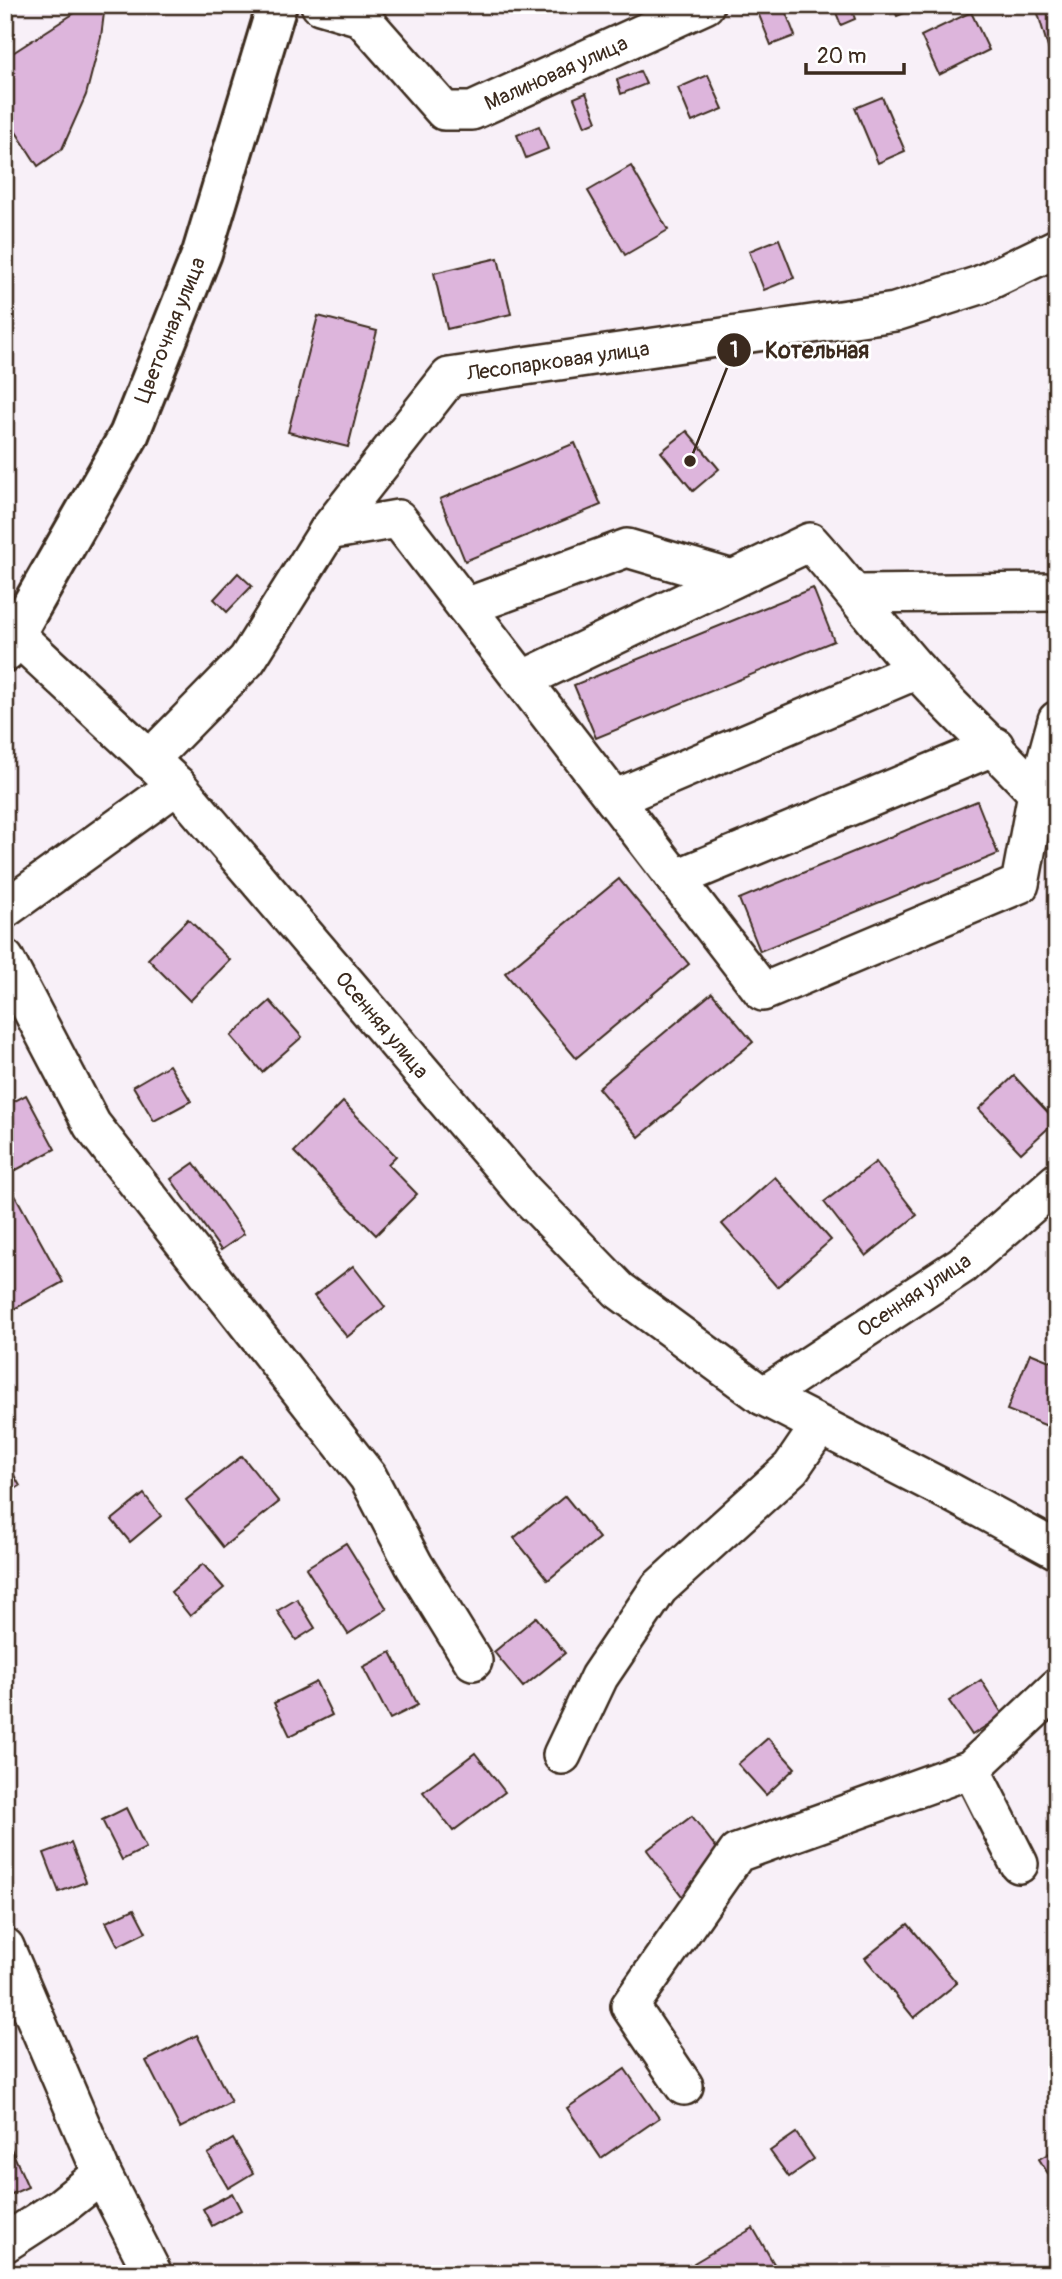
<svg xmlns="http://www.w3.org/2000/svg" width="1062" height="2279" viewBox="0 0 1062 2279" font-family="Pangolin,sans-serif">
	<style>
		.building { fill: #ddb5dc; stroke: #3b2a1e; stroke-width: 2 }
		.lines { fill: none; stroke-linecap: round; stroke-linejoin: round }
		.minor-casing { stroke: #3b2a1e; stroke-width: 42 }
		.major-casing { stroke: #3b2a1e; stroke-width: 44 }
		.minor { stroke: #fff; stroke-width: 37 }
		.major { stroke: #fff; stroke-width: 38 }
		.labels { text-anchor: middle; stroke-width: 6; stroke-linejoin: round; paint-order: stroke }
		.street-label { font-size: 21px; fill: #3b2a1e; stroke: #fff }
		.leader { fill: none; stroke: #3b2a1e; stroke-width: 2.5 }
		.callout-dot { fill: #3b2a1e; stroke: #fff; stroke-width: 2.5 }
		.mark-label { font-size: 21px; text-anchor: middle; font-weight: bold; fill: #fff }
		.callout-label { font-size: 23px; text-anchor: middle; font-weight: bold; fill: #3b2a1e; stroke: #fff; stroke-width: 6; stroke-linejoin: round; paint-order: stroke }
	</style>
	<rect width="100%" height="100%" fill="#f8f0f8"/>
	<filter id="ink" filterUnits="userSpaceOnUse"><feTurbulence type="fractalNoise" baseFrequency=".0143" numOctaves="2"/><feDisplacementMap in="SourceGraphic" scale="14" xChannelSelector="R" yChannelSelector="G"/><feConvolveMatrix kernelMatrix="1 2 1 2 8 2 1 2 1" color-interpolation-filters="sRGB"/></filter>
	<g filter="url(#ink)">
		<g class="building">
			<path d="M 87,5 L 105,5 L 101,37 L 86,95 L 62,149 L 38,166 L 5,115 L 5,58 Z"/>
			<path d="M 755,5 L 783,5 L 795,36 L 771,45 Z"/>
			<path d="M 833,5 L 850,5 L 855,19 L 841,25 Z"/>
			<path d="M 892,5 L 922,5 L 922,6 L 897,16 Z"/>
			<path d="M 1057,5 L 1057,49 L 1049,51 L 1037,10 Z"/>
			<path d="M 971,12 L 989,50 L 939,75 L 921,36 Z"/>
			<path d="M 640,71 L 646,84 L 621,94 L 617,80 Z"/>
			<path d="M 708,75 L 723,109 L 692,122 L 678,88 Z"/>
			<path d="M 586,93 L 597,121 L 585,126 L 574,98 Z"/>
			<path d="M 882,97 L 905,151 L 878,163 L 855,108 Z"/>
			<path d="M 539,126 L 548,149 L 526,158 L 517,135 Z"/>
			<path d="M 631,166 L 668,230 L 625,255 L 588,191 Z"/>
			<path d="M 779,239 L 794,278 L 764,290 L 749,251 Z"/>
			<path d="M 498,258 L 511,314 L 447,329 L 434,273 Z"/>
			<path d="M 318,316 L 377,331 L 348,447 L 288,432 Z"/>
			<path d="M 687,431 L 719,469 L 693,491 L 661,452 Z"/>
			<path d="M 575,443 L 601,505 L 465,561 L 440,499 Z"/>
			<path d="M 238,573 L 252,586 L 227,612 L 214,599 Z"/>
			<path d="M 813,588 L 834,641 L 596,738 L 574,685 Z"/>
			<path d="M 977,801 L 998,854 L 760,951 L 739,899 Z"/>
			<path d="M 619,879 L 689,964 L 576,1058 L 505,973 Z"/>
			<path d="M 188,919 L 230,960 L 190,1001 L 148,959 Z"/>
			<path d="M 712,993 L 753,1042 L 639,1137 L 598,1088 Z"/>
			<path d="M 270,1001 L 302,1037 L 262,1072 L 231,1036 Z"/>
			<path d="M 169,1065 L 191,1101 L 154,1121 L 133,1086 Z"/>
			<path d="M 1014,1076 L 1056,1121 L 1021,1153 L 979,1109 Z"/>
			<path d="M 26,1095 L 55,1149 L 5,1176 L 5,1106 Z"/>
			<path d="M 343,1102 L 396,1156 L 388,1164 L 417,1194 L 376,1235 L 294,1152 Z"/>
			<path d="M 876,1162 L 917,1215 L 866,1256 L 824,1202 Z"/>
			<path d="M 194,1163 L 244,1234 L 221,1250 L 171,1179 Z"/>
			<path d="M 5,1177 L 63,1282 L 5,1314 Z"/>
			<path d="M 775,1177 L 831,1240 L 777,1287 L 722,1224 Z"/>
			<path d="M 353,1266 L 385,1307 L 347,1337 L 314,1296 Z"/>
			<path d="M 1030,1353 L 1057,1364 L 1055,1429 L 1007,1410 Z"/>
			<path d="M 242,1456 L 279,1502 L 223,1547 L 186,1500 Z"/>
			<path d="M 5,1459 L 20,1486 L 5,1495 Z"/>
			<path d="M 144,1494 L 161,1516 L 130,1542 L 112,1520 Z"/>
			<path d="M 565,1496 L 599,1538 L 548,1580 L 514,1538 Z"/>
			<path d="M 346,1543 L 387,1609 L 348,1634 L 306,1568 Z"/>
			<path d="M 203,1564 L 224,1588 L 190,1616 L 171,1592 Z"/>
			<path d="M 297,1599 L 315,1628 L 296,1640 L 277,1611 Z"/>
			<path d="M 536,1617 L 565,1653 L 523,1687 L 494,1652 Z"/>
			<path d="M 391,1652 L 418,1705 L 390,1719 L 363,1667 Z"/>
			<path d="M 981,1680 L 1003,1715 L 972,1735 L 949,1701 Z"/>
			<path d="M 316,1682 L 332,1715 L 290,1736 L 274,1703 Z"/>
			<path d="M 768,1738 L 795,1768 L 766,1795 L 738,1764 Z"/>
			<path d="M 475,1753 L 505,1792 L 453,1831 L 423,1792 Z"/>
			<path d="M 126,1808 L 146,1848 L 122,1860 L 102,1820 Z"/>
			<path d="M 692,1816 L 730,1866 L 685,1900 L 647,1850 Z"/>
			<path d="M 71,1843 L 86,1882 L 59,1892 L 44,1853 Z"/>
			<path d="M 134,1909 L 146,1932 L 118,1946 L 106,1922 Z"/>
			<path d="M 908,1924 L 957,1983 L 914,2018 L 865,1958 Z"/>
			<path d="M 197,2035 L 231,2102 L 180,2128 L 146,2061 Z"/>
			<path d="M 625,2069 L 659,2118 L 601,2158 L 567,2108 Z"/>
			<path d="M 796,2133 L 814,2159 L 789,2177 L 770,2151 Z"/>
			<path d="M 5,2135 L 28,2187 L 5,2197 Z"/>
			<path d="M 233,2139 L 253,2173 L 228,2188 L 208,2154 Z"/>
			<path d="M 1057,2149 L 1057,2181 L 1054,2183 L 1039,2159 Z"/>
			<path d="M 232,2193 L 241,2210 L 212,2226 L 203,2209 Z"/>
			<path d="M 753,2228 L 780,2274 L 700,2274 L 694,2263 Z"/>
		</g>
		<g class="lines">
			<defs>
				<g id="minor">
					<path d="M 320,5 L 361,17 L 444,111 L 472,111 L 705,5"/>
					<path d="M 328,531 L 398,519 L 763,992 L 1020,884 L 1037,793 C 999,751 955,713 917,670 C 880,628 847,583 810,542 L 522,680"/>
					<path d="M 857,594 L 1057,592"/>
					<path d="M 466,607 L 627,548 L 732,579"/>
					<path d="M 5,625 L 177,785 L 524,1192 L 619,1290 L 763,1396 L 952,1493 L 1057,1550"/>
					<path d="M 149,760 L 247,660 L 328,531 L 449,377 L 895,312 L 980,285 L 1057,248"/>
					<path d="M 1037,793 L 1057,720"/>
					<path d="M 614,799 L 917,670"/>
					<path d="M 675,879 L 995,746"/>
					<path d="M 5,909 L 177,785"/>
					<path d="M 5,959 L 92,1125 L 368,1477 L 414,1565 L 473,1661"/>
					<path d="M 763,1396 L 962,1265 L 1057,1182"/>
					<path d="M 562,1755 L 599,1677 L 659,1588 L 791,1468 L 819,1427"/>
					<path d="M 971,1769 L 1019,1864"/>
					<path d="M 5,1947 L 102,2174 L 153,2274"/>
					<path d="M 684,2086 L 630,2006 L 737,1853 L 971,1769 L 1057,1688"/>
					<path d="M 5,2243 L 62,2206 L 102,2174"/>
				</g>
				<path id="major" d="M 5,652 L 129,435 L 202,253 L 277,5"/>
			</defs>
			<use href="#minor" class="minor-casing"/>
			<use href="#major" class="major-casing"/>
			<use href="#minor" class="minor"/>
			<use href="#major" class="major"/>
		</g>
	</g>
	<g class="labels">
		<g class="street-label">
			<text transform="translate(556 73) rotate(-24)" y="7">Малиновая улица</text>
			<text transform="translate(170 330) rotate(-68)" y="7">Цветочная улица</text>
			<text transform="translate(558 361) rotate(-8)" y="7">Лесопарковая улица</text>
			<text transform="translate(382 1025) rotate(50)" y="7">Осенняя улица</text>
			<text transform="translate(914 1295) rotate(-34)" y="7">Осенняя улица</text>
		</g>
	</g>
	<path class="leader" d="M690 461L734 350"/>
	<g class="callout-dot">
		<circle cx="690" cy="461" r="7"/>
		<circle cx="734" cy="350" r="18"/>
	</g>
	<g class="mark-label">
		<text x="734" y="357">1</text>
	</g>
	<g class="callout-label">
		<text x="817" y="358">Котельная</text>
	</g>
	<rect width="1062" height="2279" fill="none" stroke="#fff" stroke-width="28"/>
	<rect x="14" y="14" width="1034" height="2251" fill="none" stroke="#3b2a1e" stroke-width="2.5" filter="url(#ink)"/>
	<path d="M806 63v10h98v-10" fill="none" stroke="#3b2a1e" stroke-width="3.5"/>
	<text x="817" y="63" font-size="21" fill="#3b2a1e" stroke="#ffffff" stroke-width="5" paint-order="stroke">20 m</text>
</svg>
